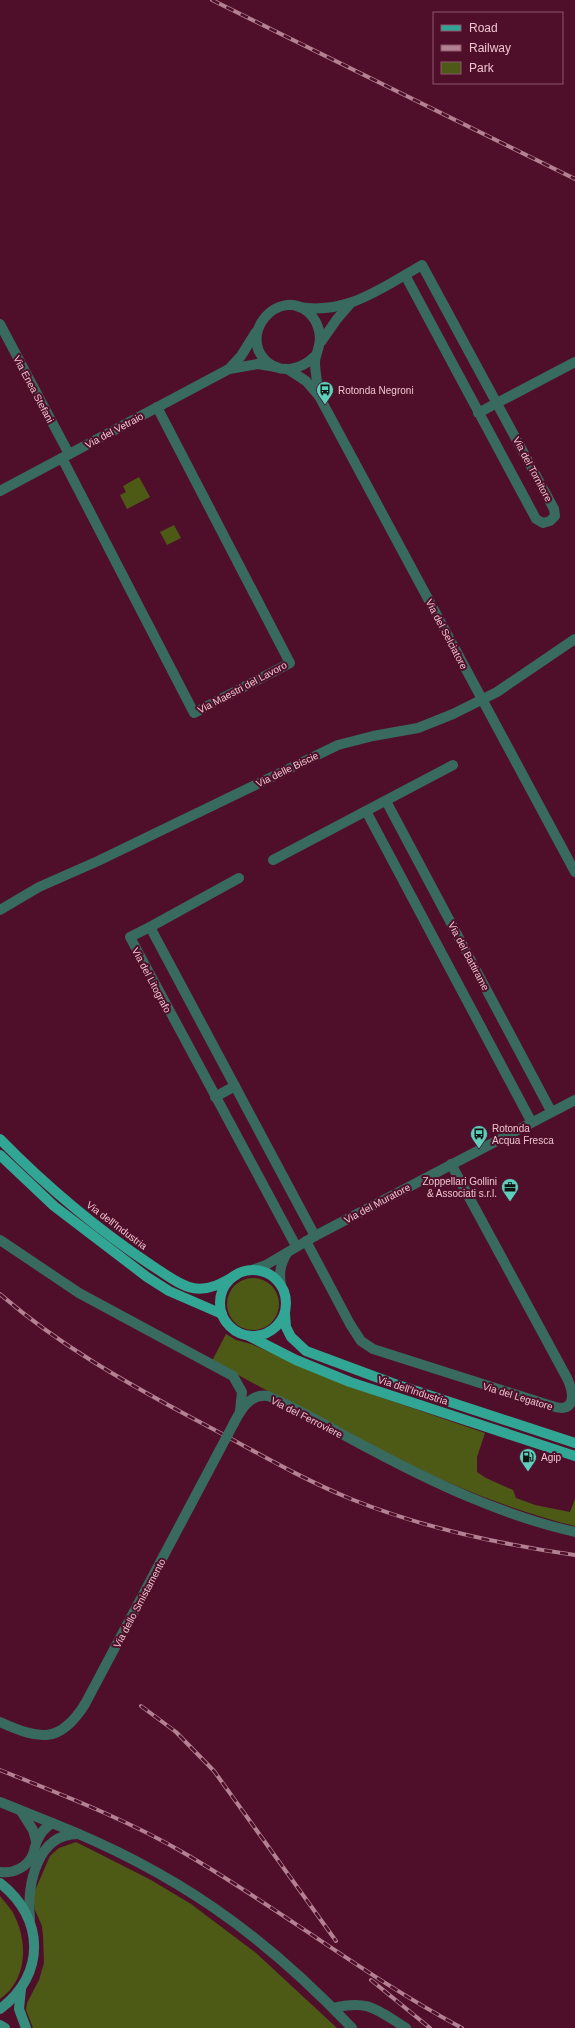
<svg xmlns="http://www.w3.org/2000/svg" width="575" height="2028" viewBox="0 0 575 2028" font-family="Arial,sans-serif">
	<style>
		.green { fill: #4d5a16 }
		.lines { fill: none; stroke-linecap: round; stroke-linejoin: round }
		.minor { stroke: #396a60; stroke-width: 10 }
		.tertiary { stroke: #396a60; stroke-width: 10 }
		.secondary { stroke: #388c7e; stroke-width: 10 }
		.primary { stroke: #32a694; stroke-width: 10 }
		.rail-casing { stroke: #b38192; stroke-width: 4 }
		.rail { stroke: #4f0f2a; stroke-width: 2.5; stroke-dasharray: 8; stroke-linecap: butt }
		.minor-bridge { stroke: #396a60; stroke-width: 10 }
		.labels { text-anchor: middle; stroke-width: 4; stroke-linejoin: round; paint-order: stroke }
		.street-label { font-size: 10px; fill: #eec4cf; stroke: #4f0f2a }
		.poi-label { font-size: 10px; fill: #eec4cf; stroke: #4f0f2a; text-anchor: start }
	</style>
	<rect width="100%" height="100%" fill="#4f0f2a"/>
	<g class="green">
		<path d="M 139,477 L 150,497 L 127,509 L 120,495 L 126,492 L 123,486 Z"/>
		<path d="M 174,525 L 181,538 L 167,545 L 160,532 Z"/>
		<circle cx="253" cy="1304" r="26"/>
		<path d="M 226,1334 L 236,1340 L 251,1344 L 345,1385 L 485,1433 L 477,1457 L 477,1472 L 486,1478 L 513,1490 L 516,1498 L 535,1505 L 570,1512 L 575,1499 L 575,1526 C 445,1494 329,1423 212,1361 Z"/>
		<path d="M 76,1842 L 151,1880 L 191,1904 L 256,1953 L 337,2028 L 33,2028 L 26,2010 L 27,2003 L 39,1980 L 44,1963 L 43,1936 L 42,1926 L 35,1910 L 33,1895 L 50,1856 L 59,1848 Z"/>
		<path d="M 0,1896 C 5,1903 12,1909 15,1917 C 28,1944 27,1980 0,1999 Z"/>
	</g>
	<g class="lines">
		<g class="minor">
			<path d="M 299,307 C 347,315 382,288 422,265 L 554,509 L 555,516 L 550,521 L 543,523 L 536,519 L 405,275"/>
			<path d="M 0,324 L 69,454"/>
			<path d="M 321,342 L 337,319 L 350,304"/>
			<path d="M 315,356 C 302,369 282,375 266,361 C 238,334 278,287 308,312 C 317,320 322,333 319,345 C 318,352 315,356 315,362 C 315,373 318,385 319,396"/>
			<path d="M 229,369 L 241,356 L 256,332"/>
			<path d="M 289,370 L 306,381 L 319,396 L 575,872"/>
			<path d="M 478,413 L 575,362"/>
			<path d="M 62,458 L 194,713 L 290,663 L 157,407"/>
			<path d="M 0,491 L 229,369 L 258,364 L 276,367"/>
			<path d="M 386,801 L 551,1111"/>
			<path d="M 366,811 L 531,1121"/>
			<path d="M 273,860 L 453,765"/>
			<path d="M 0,910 L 39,887 L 98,861 L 338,745 L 373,736 L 418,728 L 453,714 L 497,692 L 575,639"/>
			<path d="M 150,927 L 239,878"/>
			<path d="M 215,1097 L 235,1086"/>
			<path d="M 0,1240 L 79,1293 L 233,1376 L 242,1392 L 240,1411"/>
			<path d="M 306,1241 L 350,1324 L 361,1341 L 373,1349 L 552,1406 C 575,1414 575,1395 567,1378 L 451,1164"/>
			<path d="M 296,1246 L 130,937 L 150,927 L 315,1236"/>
			<path d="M 252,1270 L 266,1265 L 315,1236 L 575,1100"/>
			<path d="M 281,1286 C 279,1273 280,1265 287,1253"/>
			<path d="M 234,1423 C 241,1409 251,1393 268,1396 C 302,1410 335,1431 368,1448 C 434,1483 501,1515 575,1532"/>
			<path d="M 0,1722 C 40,1740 60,1744 85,1704"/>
			<path d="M 0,1802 L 52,1823"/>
			<path d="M 21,1811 L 33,1830 L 36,1841"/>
		</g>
		<g class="tertiary">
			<path d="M 52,1823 C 174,1871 262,1933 352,2028"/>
			<path d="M 0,1872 C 13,1874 28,1867 33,1854 C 35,1849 35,1844 38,1839 C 41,1832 46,1827 52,1823"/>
			<path d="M 30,1919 C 27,1886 36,1833 79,1834"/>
			<path d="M 333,2008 C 369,1999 377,2010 406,2028"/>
		</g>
		<g class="secondary">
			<path d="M 0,1883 C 45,1918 46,1975 0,2009"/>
			<path d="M 21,1989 L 19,2009 L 26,2028"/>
			<path d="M 0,2025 L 5,2028"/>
		</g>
		<g class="primary">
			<path d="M 0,1139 C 46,1186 96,1228 151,1265 C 164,1273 178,1285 193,1288 C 209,1291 223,1283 236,1275"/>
			<path d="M 0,1155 L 54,1206 L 147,1277 L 169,1291 L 222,1314"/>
			<circle cx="253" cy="1303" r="33"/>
			<path d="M 285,1314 L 286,1327 L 291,1337 L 306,1351 L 392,1383 L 575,1443"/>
			<path d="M 249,1336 L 296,1360 L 350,1382 L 575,1456"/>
		</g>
		<defs>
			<g id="rail">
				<path d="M 212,0 L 575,179"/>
				<path d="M 0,1294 C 59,1345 125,1382 194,1419 C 246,1446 297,1477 351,1499 C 423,1528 498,1544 575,1555"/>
				<path d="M 141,1706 L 176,1732 L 214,1771 L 336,1941"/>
				<path d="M 0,1770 C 62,1795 126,1819 184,1853 C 279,1908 366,1977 462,2028"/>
				<path d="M 371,1980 L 430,2028"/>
			</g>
		</defs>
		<use href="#rail" class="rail-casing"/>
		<use href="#rail" class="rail"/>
		<path class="minor-bridge" d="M 85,1704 L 234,1423"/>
	</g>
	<defs>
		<symbol id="bus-pin" viewBox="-11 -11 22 30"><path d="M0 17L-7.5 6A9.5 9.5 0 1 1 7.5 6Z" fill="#5cceba" stroke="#4f0f2a"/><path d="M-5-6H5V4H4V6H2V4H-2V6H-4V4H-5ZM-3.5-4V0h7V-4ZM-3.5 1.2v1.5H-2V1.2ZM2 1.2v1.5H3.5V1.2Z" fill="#111"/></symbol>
		<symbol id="office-pin" viewBox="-11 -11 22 30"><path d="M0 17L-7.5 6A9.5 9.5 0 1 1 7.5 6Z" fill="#5cceba" stroke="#4f0f2a"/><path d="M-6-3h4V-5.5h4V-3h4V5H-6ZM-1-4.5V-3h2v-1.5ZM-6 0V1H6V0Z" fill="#111"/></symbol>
		<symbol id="fuel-pin" viewBox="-11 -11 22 30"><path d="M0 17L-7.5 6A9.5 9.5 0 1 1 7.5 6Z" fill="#5cceba" stroke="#4f0f2a"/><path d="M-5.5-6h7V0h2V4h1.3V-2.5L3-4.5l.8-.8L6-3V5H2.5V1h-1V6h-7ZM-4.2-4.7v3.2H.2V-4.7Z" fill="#111"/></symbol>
	</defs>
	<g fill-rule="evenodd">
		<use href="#bus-pin" x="315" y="380" width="20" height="27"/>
		<use href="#bus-pin" x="469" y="1124" width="20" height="27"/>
		<use href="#office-pin" x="500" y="1177" width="20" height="27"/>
		<use href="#fuel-pin" x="518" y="1447" width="20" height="27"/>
	</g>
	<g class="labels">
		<g class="street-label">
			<text transform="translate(34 389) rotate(62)" y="4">Via Enea Stefani</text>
			<text transform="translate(114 430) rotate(-28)" y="4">Via del Vetraio</text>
			<text transform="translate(533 469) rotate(62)" y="4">Via del Tornitore</text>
			<text transform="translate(447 634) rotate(62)" y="4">Via del Selciatore</text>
			<text transform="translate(242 687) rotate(-28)" y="4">Via Maestri del Lavoro</text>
			<text transform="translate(287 769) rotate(-26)" y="4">Via delle Biscie</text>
			<text transform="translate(469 956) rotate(62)" y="4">Via del Battirame</text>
			<text transform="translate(152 980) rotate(62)" y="4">Via del Litografo</text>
			<text transform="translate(377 1203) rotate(-28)" y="4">Via del Muratore</text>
			<text transform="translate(117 1225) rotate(37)" y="4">Via dell'Industria</text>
			<text transform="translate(413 1390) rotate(18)" y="4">Via dell'Industria</text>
			<text transform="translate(518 1396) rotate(17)" y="4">Via del Legatore</text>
			<text transform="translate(307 1417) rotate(27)" y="4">Via del Ferroviere</text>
			<text transform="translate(139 1603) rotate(-62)" y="4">Via dello Smistamento</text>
		</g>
		<g class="poi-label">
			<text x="338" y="394">Rotonda Negroni</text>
			<text x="492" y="1132">Rotonda<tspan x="492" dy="12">Acqua Fresca</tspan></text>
			<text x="497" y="1185" text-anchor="end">Zoppellari Gollini<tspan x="497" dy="12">&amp; Associati s.r.l.</tspan></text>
			<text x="541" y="1461">Agip</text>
		</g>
	</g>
	<rect x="433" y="12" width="130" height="72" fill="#4f0f2a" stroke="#8f576c"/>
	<rect x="441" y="25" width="20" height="6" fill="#32a694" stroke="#8f576c"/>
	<text x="469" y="32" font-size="12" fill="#eec4cf">Road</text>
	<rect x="441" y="45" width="20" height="6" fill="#b38192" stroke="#8f576c"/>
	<text x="469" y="52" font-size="12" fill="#eec4cf">Railway</text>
	<rect x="441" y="62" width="20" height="12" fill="#4d5a16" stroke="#8f576c"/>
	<text x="469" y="72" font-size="12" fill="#eec4cf">Park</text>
</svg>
